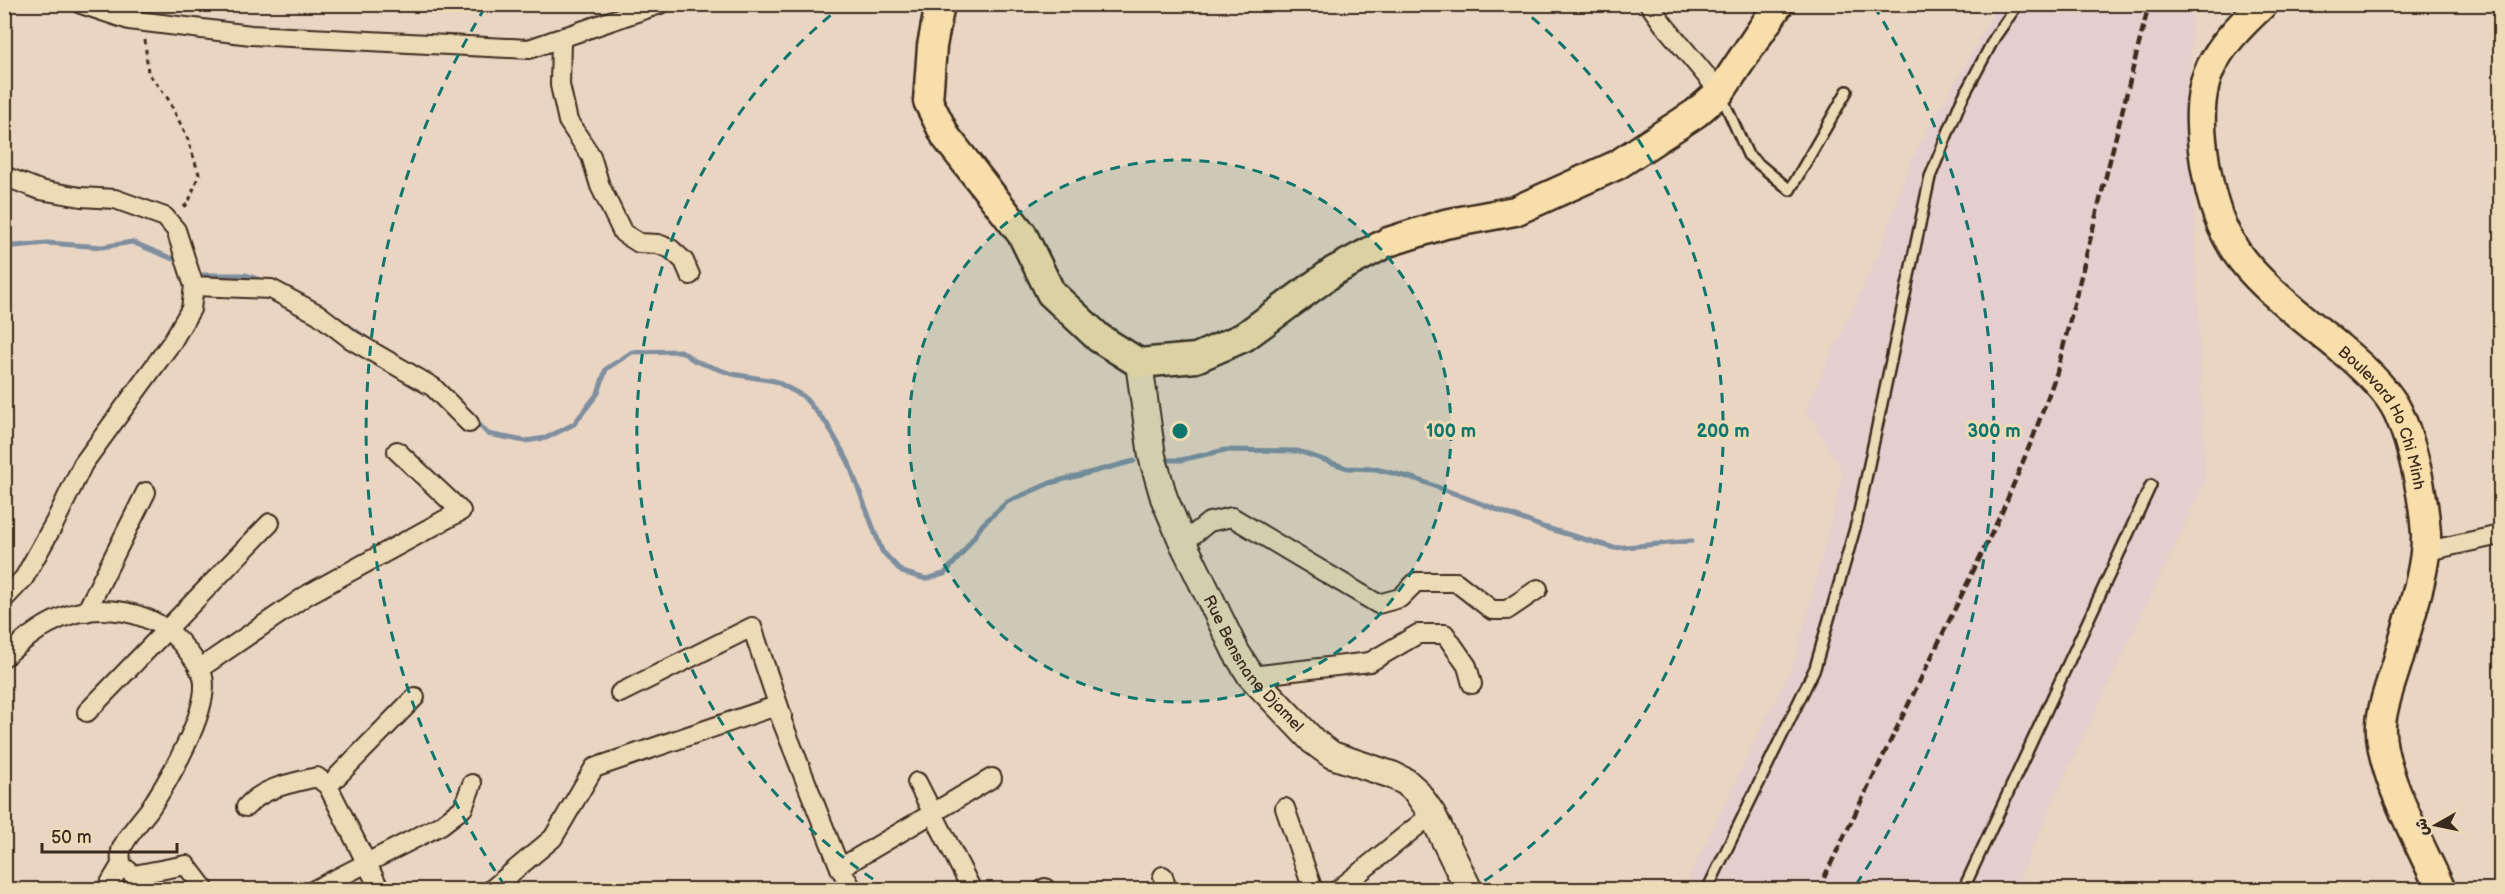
<svg xmlns="http://www.w3.org/2000/svg" width="2505" height="894" viewBox="0 0 2505 894" font-family="'Balsamiq Sans','Playpen Sans Arabic',sans-serif">
	<style>
		.built { fill: #e5cece }
		.lines { fill: none; stroke-linecap: round; stroke-linejoin: round }
		.stream { stroke: #7f8f9f; stroke-width: 5 }
		.lane-casing { stroke: #3b2a1e; stroke-width: 14 }
		.street-casing { stroke: #3b2a1e; stroke-width: 22 }
		.secondary-casing { stroke: #3b2a1e; stroke-width: 30 }
		.primary-casing { stroke: #3b2a1e; stroke-width: 33 }
		.path { stroke: #3b2a1e; stroke-width: 3; stroke-dasharray: 4.5 4.5; stroke-linecap: butt }
		.lane { stroke: #eddbb8; stroke-width: 9 }
		.street { stroke: #eddbb8; stroke-width: 18 }
		.secondary { stroke: #eddbb8; stroke-width: 26 }
		.primary { stroke: #f8deab; stroke-width: 28 }
		.rail { stroke: #3b2a1e; stroke-width: 4.5; stroke-dasharray: 9 4.5; stroke-linecap: butt }
		.ring { fill: none; stroke: #0f766e; stroke-width: 3; stroke-dasharray: 10 8 }
		.labels { text-anchor: middle; stroke-width: 6; stroke-linejoin: round; paint-order: stroke }
		.street-label { font-size: 16px; fill: #3b2a1e; stroke: #eddbb8 }
		.centre { fill: #0f766e; stroke: #eddbb8; stroke-width: 3 }
		.ring-label { font-size: 18px; text-anchor: middle; font-weight: bold; fill: #0f766e; stroke: #eddbb8; stroke-width: 6; stroke-linejoin: round; paint-order: stroke }
	</style>
	<rect width="100%" height="100%" fill="#e9d5c2"/>
	<filter id="ink" filterUnits="userSpaceOnUse"><feTurbulence type="fractalNoise" baseFrequency=".0167" numOctaves="2"/><feDisplacementMap in="SourceGraphic" scale="12" xChannelSelector="R" yChannelSelector="G"/><feConvolveMatrix kernelMatrix="1 2 1 2 8 2 1 2 1" color-interpolation-filters="sRGB"/></filter>
	<g filter="url(#ink)">
		<path class="built" d="M 1998,5 L 2193,5 L 2189,97 L 2205,482 L 2056,795 L 2015,889 L 1683,890 L 1796,658 L 1843,473 L 1806,409 L 1881,248 L 1910,163 Z"/>
		<g class="lines">
			<g class="stream">
				<path d="M 4,247 L 47,243 L 102,247 L 132,242 L 173,259"/>
				<path d="M 195,275 L 246,275 L 263,281"/>
				<path d="M 343,322 L 370,341"/>
				<path d="M 473,418 L 488,434 L 525,441 L 546,438 L 574,424 L 598,393 L 606,369 L 632,352 L 681,351 L 695,361 L 732,374 L 775,381 L 803,396 L 827,424 L 848,461 L 882,551 L 902,572 L 926,579 L 944,574 L 961,555 L 983,524 L 1007,502 L 1050,483 L 1134,461"/>
				<path d="M 1168,460 L 1181,460 L 1225,450 L 1298,451 L 1347,468 L 1376,469 L 1416,479 L 1543,527 L 1614,548 L 1692,541"/>
			</g>
			<defs>
				<g id="lane">
					<path d="M 1722,97 L 1748,155 L 1790,190 L 1847,91"/>
					<path d="M 1707,890 L 1815,668 L 1857,521 L 1930,177 L 1961,101 L 1995,37 L 2018,4"/>
					<path d="M 1963,890 L 2151,485"/>
				</g>
				<g id="street">
					<path d="M 81,4 L 129,20 L 251,35 L 529,49 L 660,4"/>
					<path d="M 1649,4 L 1664,25 L 1720,92"/>
					<path d="M 561,40 L 560,85 L 568,121 L 591,156 L 600,186 L 623,233 L 639,243 L 658,244 L 671,249 L 684,261 L 690,275"/>
					<path d="M 4,176 L 40,190 L 81,197 L 115,199 L 165,217 L 176,230 L 194,286 L 271,289 L 318,314 L 352,340 L 433,387 L 469,423"/>
					<path d="M 1183,543 L 1209,522 L 1232,517 L 1378,604 L 1400,598 L 1416,582 L 1456,582 L 1492,610 L 1507,610 L 1538,589"/>
					<path d="M 2423,552 L 2500,535"/>
					<path d="M 4,599 L 24,578 L 55,522 L 83,464 L 172,342 L 191,309 L 194,286"/>
					<path d="M 86,612 L 146,492"/>
					<path d="M 4,657 C 33,632 61,610 100,610 C 131,610 160,619 181,643 C 189,653 200,665 203,677 C 211,709 167,783 149,810 C 142,819 123,841 121,851 C 120,855 121,861 121,865 L 134,875 L 186,865 L 205,890"/>
					<path d="M 199,669 L 307,595 L 461,511 L 397,451"/>
					<path d="M 1251,676 L 1370,662 L 1418,634 L 1445,634 L 1467,666 L 1472,684"/>
					<path d="M 620,693 L 752,627 L 782,716"/>
					<path d="M 87,712 L 270,523"/>
					<path d="M 917,782 L 972,890"/>
					<path d="M 328,786 L 415,697"/>
					<path d="M 246,807 C 264,787 292,783 317,777 L 328,786 L 380,890"/>
					<path d="M 1285,808 L 1313,890"/>
					<path d="M 840,868 L 992,778"/>
					<path d="M 1163,876 L 1167,890"/>
					<path d="M 106,890 L 121,865"/>
					<path d="M 314,890 L 441,825 L 463,808 L 472,784"/>
					<path d="M 491,890 L 553,838 L 594,768 L 776,706 L 840,868 L 853,890"/>
					<path d="M 1043,890 L 1045,888"/>
					<path d="M 1338,890 L 1432,814"/>
				</g>
				<g id="secondary">
					<path id="s1" d="M 1139,363 L 1152,456 L 1164,498 L 1183,543 L 1236,652 L 1251,676 L 1313,741 L 1332,755 L 1392,775 L 1406,782 L 1416,791 L 1432,814 L 1469,890"/>
				</g>
				<g id="primary">
					<path d="M 940,4 L 932,46 L 928,101 L 946,137 L 1022,234 L 1051,293 L 1099,338 L 1139,363 L 1196,358 L 1244,337 L 1334,271 L 1388,242 L 1445,224 L 1515,211 L 1617,165 L 1696,113 L 1720,92 L 1779,4"/>
					<path id="s2" d="M 2263,4 C 2212,52 2194,78 2203,149 C 2207,181 2215,218 2232,245 C 2252,281 2309,322 2341,349 C 2359,364 2388,390 2398,412 C 2413,444 2424,499 2426,534 C 2427,571 2408,622 2399,657 C 2393,678 2382,705 2381,725 C 2378,769 2422,848 2441,890"/>
				</g>
			</defs>
			<use href="#lane" class="lane-casing"/>
			<use href="#street" class="street-casing"/>
			<use href="#secondary" class="secondary-casing"/>
			<use href="#primary" class="primary-casing"/>
			<path class="path" d="M 145,40 L 148,73 L 167,97 L 187,137 L 199,174 L 188,204 L 180,209"/>
			<use href="#lane" class="lane"/>
			<use href="#street" class="street"/>
			<use href="#secondary" class="secondary"/>
			<use href="#primary" class="primary"/>
			<path class="rail" d="M 1818,890 L 2002,512 L 2034,435 L 2057,372 L 2149,4"/>
		</g>
	</g>
	<circle cx="1180" cy="431" r="271" fill="#0f766e" fill-opacity=".12"/>
	<g class="ring">
		<circle cx="1180" cy="431" r="271"/>
		<path d="M888 889A543 543 0 0 1 842 6M1518 6A543 543 0 0 1 1472 889"/>
		<path d="M505 886A814 814 0 0 1 486 6M1874 6A814 814 0 0 1 1855 886"/>
	</g>
	<g class="labels">
		<g class="street-label">
			<text dy="6" stroke="none"><textPath href="#s2" startOffset="501">Boulevard Ho Chi Minh</textPath></text>
			<text dy="6" stroke="none"><textPath href="#s1" startOffset="327">Rue Bensnane Djamel</textPath></text>
		</g>
	</g>
	<circle cx="1180" cy="431" r="9" class="centre"/>
	<g class="ring-label">
		<text x="1451" y="437">100 m</text>
		<text x="1723" y="437">200 m</text>
		<text x="1994" y="437">300 m</text>
	</g>
	<rect width="2505" height="894" fill="none" stroke="#eddbb8" stroke-width="24"/>
	<rect x="12" y="12" width="2481" height="870" fill="none" stroke="#3b2a1e" stroke-width="2" filter="url(#ink)"/>
	<g transform="translate(2436 825) rotate(261)" stroke="#eddbb8" stroke-width="4.5" paint-order="stroke">
	<path d="M0-4.5L10 22L0 15L-10 22Z" fill="#3b2a1e"/>
	<text y="-9" font-size="16" font-weight="bold" text-anchor="middle" fill="#3b2a1e">ش</text>
	</g>
	<path d="M42 843v9h135v-9" fill="none" stroke="#3b2a1e" stroke-width="3"/>
	<text x="51" y="843" font-size="18" fill="#3b2a1e" stroke="#eddbb8" stroke-width="4.5" paint-order="stroke">50 m</text>
</svg>
